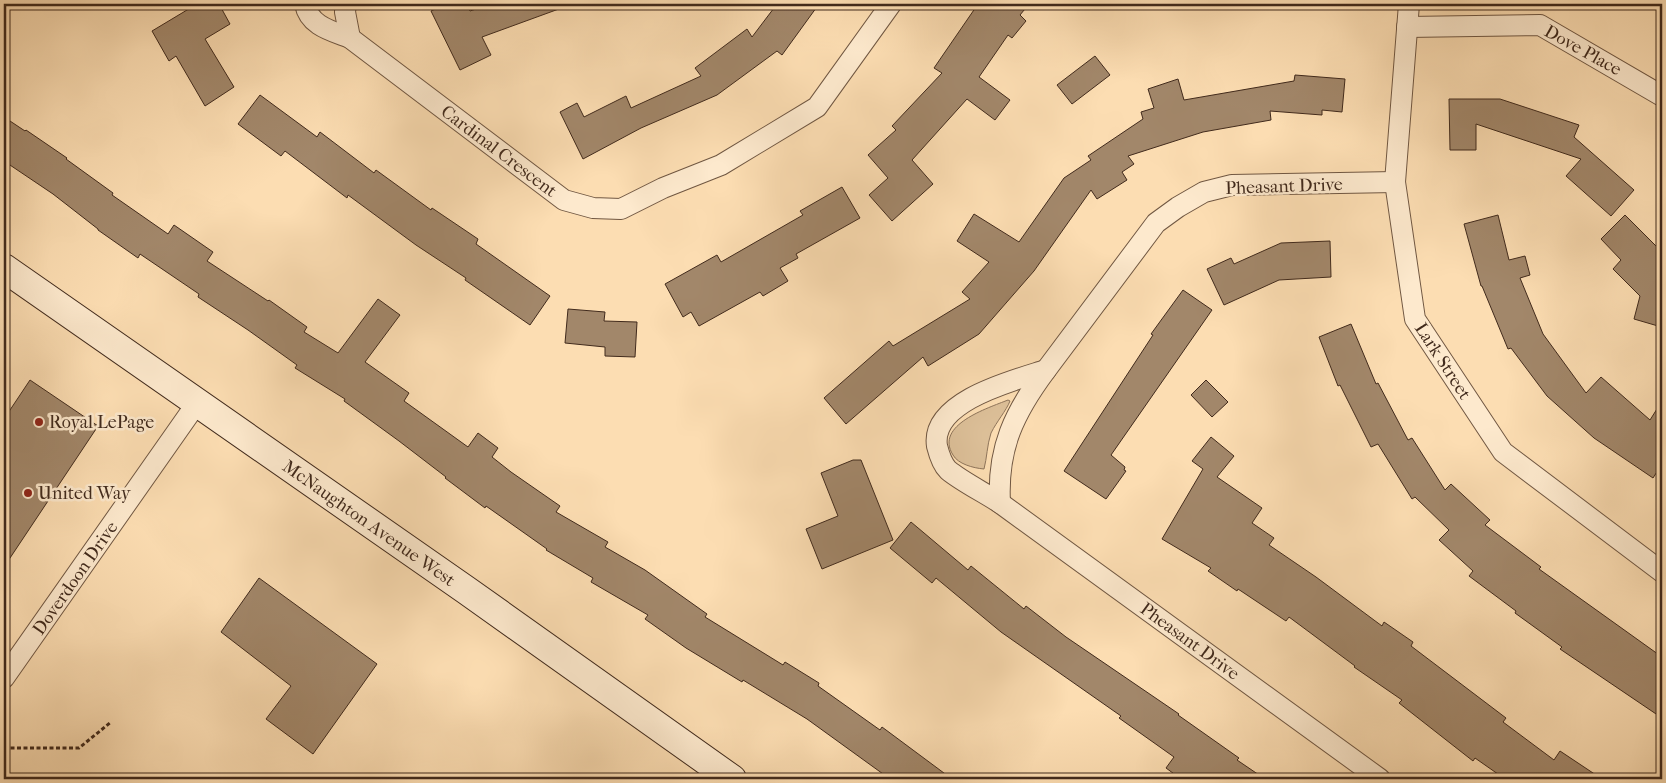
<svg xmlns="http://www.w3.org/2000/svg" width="1666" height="783" viewBox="0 0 1666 783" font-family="'IM FELL French Canon',serif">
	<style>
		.green { fill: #dcbf98; stroke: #8e745a }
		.building { fill: #a2876a; stroke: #412a1c }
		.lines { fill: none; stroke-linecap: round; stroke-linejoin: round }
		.street-casing { stroke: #705742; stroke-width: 22 }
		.secondary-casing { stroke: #412a1c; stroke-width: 30 }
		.path { stroke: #412a1c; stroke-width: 3; stroke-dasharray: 4 2.5; stroke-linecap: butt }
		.street { stroke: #fde9cd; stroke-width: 20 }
		.secondary { stroke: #fde9cd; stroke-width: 28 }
		.poi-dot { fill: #8f2418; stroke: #fde9cd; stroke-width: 2 }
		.labels { text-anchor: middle; stroke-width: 5; stroke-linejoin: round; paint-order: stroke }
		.street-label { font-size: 18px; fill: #412a1c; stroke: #fde9cd }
		.poi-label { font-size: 18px; fill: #412a1c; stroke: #fde9cd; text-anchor: start }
	</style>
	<rect width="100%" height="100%" fill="#fcddb2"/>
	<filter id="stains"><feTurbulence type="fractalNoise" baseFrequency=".004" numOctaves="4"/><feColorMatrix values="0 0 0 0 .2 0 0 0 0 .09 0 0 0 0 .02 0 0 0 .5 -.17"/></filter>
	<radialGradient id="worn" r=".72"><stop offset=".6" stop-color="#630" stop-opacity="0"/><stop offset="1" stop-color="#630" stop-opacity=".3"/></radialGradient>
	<path class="green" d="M 1008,400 L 1010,401 C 1006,411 997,421 991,433 C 987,445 987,458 984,469 C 973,468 958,464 953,455 C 934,425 988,408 1008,400 Z"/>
	<g class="building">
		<path d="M 197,4 L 219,4 L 230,24 L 205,39 L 234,87 L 205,106 L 176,56 L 169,61 L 152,31 Z"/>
		<path d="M 445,4 L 466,4 L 470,11 L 491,4 L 567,4 L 567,6 L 482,37 L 491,55 L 460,70 L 431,11 Z"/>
		<path d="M 777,4 L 819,4 L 782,55 L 777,51 L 717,95 L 641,128 L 583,159 L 560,112 L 577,103 L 584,117 L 626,96 L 631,108 L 701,76 L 695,68 L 747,29 L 752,37 Z"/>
		<path d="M 978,4 L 1029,4 L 1020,15 L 1026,21 L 1012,38 L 1008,35 L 979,77 L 1010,100 L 995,120 L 967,99 L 912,160 L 933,184 L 892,221 L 869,195 L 888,178 L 868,155 L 896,130 L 892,126 L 942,73 L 934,68 Z"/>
		<path d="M 1095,56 L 1110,75 L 1072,104 L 1057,85 Z"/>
		<path d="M 1295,75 L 1345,79 L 1342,112 L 1322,110 L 1322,115 L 1270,111 L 1271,120 L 1203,132 L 1128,156 L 1134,164 L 1122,172 L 1127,180 L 1097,199 L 1091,190 L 1034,271 L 979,334 L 928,366 L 923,357 L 846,424 L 824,398 L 889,341 L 893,346 L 970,299 L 962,292 L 989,262 L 957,241 L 974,214 L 1019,242 L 1064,178 L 1091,160 L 1088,156 L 1143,119 L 1141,112 L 1154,108 L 1148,89 L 1178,79 L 1184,100 L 1294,81 Z"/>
		<path d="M 260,95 L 317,137 L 320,132 L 374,173 L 376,170 L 431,210 L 432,208 L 478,239 L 476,244 L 550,296 L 530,325 L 465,280 L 466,278 L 416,245 L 348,195 L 347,198 L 285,151 L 281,156 L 238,124 Z"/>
		<path d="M 1449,99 L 1500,99 L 1579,125 L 1574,137 L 1634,190 L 1611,216 L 1566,176 L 1581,159 L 1476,124 L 1476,150 L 1450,150 Z"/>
		<path d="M 4,117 L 25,131 L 26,130 L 67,158 L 66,159 L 113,193 L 112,195 L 168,234 L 174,225 L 213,252 L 207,261 L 268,301 L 269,300 L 307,327 L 304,332 L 338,353 L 378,299 L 400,315 L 365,362 L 409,393 L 404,401 L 468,447 L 478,433 L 498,448 L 492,457 L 511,472 L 560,506 L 556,512 L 608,542 L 605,547 L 645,570 L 707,614 L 705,617 L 783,665 L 785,662 L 819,683 L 818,686 L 880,730 L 882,727 L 952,779 L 890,779 L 807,719 L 743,680 L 742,682 L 686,648 L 645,619 L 648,615 L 591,582 L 593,578 L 546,550 L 547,549 L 486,506 L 485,508 L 445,478 L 446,477 L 399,441 L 344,401 L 345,399 L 295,368 L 297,365 L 248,330 L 198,297 L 199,294 L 140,254 L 138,258 L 98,230 L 98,229 L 53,194 L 4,161 Z"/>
		<path d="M 842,187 L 860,218 L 796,254 L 798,258 L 780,268 L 788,281 L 763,296 L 760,292 L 699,326 L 691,312 L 683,317 L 665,284 L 717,255 L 721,262 L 803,215 L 800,211 Z"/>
		<path d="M 1498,215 L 1509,260 L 1525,256 L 1530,275 L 1520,278 L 1543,334 L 1586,393 L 1601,377 L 1650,420 L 1662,401 L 1662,464 L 1653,478 L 1594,438 L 1547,396 L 1511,348 L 1508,349 L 1482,286 L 1481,286 L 1464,224 Z"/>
		<path d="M 1625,215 L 1662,252 L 1662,308 L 1658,326 L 1634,319 L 1640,296 L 1613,269 L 1621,260 L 1601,239 Z"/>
		<path d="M 1330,241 L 1331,277 L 1279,280 L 1224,305 L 1207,269 L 1231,258 L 1234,264 L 1281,243 Z"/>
		<path d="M 1183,290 L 1212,310 L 1111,455 L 1125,467 L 1124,470 L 1126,471 L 1106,499 L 1064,471 L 1153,335 L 1151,334 Z"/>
		<path d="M 568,309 L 605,312 L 604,321 L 637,322 L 635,357 L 605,356 L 605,347 L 565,343 Z"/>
		<path d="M 1351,324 L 1376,384 L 1378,383 L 1408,440 L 1412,438 L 1445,490 L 1451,484 L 1490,520 L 1485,525 L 1541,567 L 1539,569 L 1662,657 L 1662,718 L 1560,649 L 1562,647 L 1515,613 L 1516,611 L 1469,576 L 1473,571 L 1439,540 L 1449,530 L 1415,497 L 1412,499 L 1378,444 L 1371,447 L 1340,385 L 1338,386 L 1319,337 Z"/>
		<path d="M 30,380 L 98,426 L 4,567 L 4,419 Z"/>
		<path d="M 1206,380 L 1228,402 L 1212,417 L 1191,395 Z"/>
		<path d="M 1211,437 L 1234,456 L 1217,477 L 1262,508 L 1252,523 L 1274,538 L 1269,545 L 1316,577 L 1382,626 L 1384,622 L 1413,642 L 1411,646 L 1506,718 L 1503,722 L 1554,760 L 1560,751 L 1602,779 L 1505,779 L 1475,758 L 1473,761 L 1399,703 L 1402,700 L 1354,667 L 1355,666 L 1289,617 L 1286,621 L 1238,589 L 1237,591 L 1208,571 L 1211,568 L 1162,539 L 1203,469 L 1192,461 Z"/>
		<path d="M 853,460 L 861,460 L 893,540 L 822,569 L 806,529 L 838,516 L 821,473 Z"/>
		<path d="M 911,522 L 968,570 L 971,566 L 1024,609 L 1026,606 L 1066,637 L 1179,714 L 1178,715 L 1239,758 L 1237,760 L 1265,779 L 1181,779 L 1166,768 L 1174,757 L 1119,718 L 1121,716 L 1001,632 L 936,578 L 932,583 L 890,548 Z"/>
		<path d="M 259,578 L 377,664 L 313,754 L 266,719 L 291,686 L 221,632 Z"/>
	</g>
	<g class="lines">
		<defs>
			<g id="street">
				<path d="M 305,4 C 309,26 332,31 350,38 L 564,200 L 593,208 L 621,209 L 663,188 L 721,165 L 817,107 L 891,4"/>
				<path d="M 346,4 L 345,12 L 350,38"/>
				<path d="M 1409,4 L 1395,182 L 1415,319 L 1503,452 L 1662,572"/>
				<path d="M 1407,27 L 1540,25 L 1662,96"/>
				<path d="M 1046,370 C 1015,380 930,401 937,446 C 939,454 942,464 948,470 C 961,481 985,493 1000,503 L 1380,779"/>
				<path d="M 1000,503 C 997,448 1014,413 1046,370 L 1156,223 L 1178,207 L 1204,192 L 1232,185 L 1395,182"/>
				<path d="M 4,678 L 197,403"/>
			</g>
			<path id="secondary" d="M 4,268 L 466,590 L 732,779"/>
		</defs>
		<use href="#street" class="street-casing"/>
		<use href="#secondary" class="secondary-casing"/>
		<path class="path" d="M 4,748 L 79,748 L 111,722"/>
		<use href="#street" class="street"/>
		<use href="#secondary" class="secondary"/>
	</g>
	<g class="poi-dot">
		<circle cx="39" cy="422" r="5"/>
		<circle cx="28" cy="493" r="5"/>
	</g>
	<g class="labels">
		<g class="street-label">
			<text transform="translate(1583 50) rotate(29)" y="6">Dove Place</text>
			<text transform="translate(499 151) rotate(37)" y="6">Cardinal Crescent</text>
			<text transform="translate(1284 186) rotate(-2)" y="6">Pheasant Drive</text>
			<text transform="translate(1443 361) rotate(57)" y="6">Lark Street</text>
			<text transform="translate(369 523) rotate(35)" y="6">McNaughton Avenue West</text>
			<text transform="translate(75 578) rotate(-55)" y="6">Doverdoon Drive</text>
			<text transform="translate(1190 641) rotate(36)" y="6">Pheasant Drive</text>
		</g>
		<g class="poi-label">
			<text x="49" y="428">Royal LePage</text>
			<text x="38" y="499">United Way</text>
		</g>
	</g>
	<rect width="1666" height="783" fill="none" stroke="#fcddb2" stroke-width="20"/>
	<rect x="5" y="5" width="1656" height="773" fill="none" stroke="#412a1c" stroke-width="2.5"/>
	<rect x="10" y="10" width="1646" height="763" fill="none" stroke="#412a1c"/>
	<rect width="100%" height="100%" filter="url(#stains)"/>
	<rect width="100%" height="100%" fill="url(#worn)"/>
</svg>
